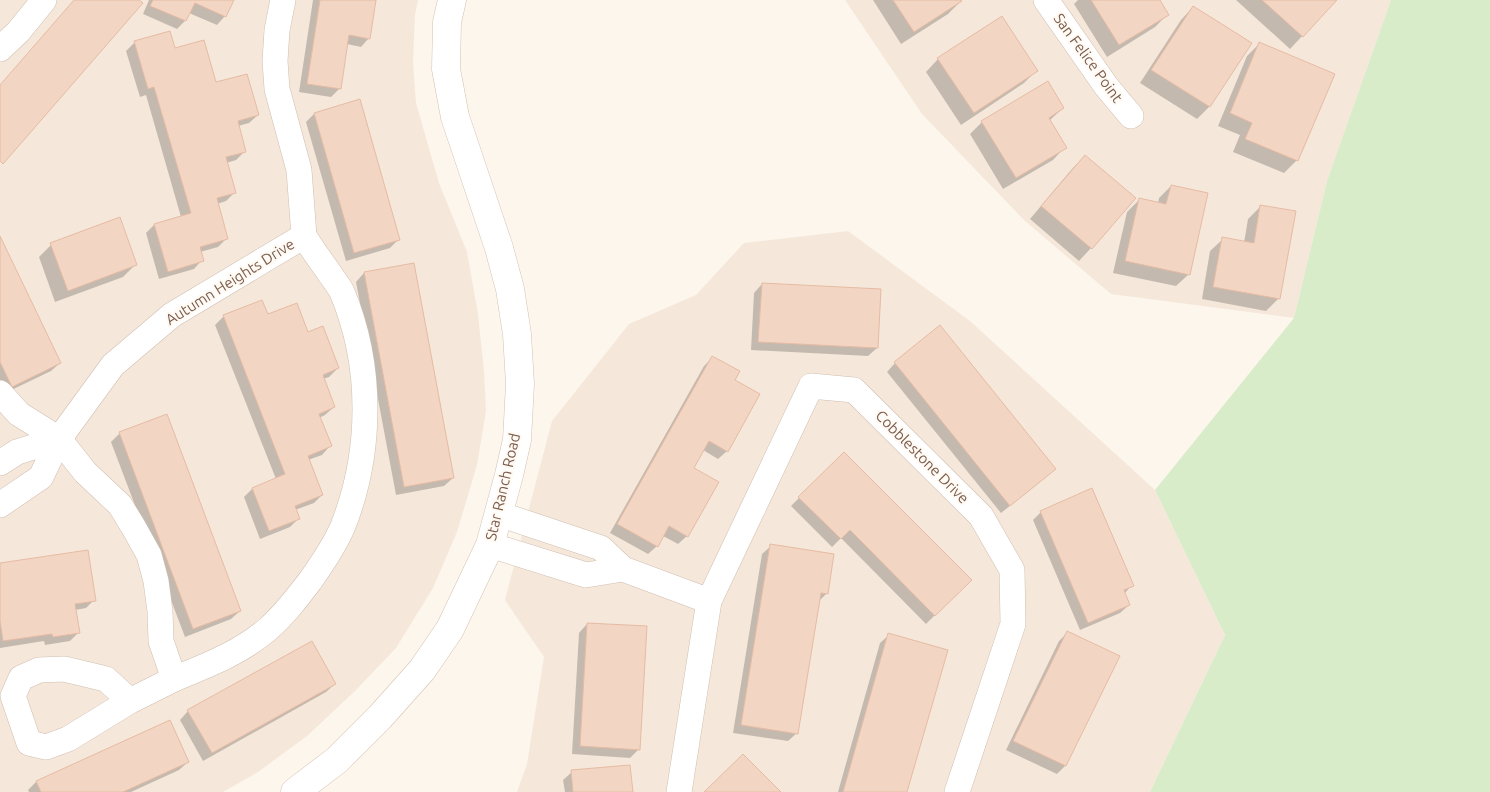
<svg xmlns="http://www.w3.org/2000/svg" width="1490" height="792" viewBox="0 0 1490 792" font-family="Ubuntu,sans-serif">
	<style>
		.residential { fill: #f5e8da }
		.green { fill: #d8ecc9 }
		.shadow { fill: #0003 }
		.building { fill: #f3d5c3; stroke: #e6bba3 }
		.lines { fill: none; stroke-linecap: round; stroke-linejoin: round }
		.street-casing { stroke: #d1beb0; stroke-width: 26 }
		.secondary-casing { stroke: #d6c0b0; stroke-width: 29 }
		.street { stroke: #fff; stroke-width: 25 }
		.secondary { stroke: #fff; stroke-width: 28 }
		.labels { text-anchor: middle; stroke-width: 4.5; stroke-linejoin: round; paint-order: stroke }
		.street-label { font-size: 15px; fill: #7a5c4d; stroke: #fffaf3 }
	</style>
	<rect width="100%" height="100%" fill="#fdf6ec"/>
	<g class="residential">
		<path d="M 0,0 L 418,0 L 415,15 L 413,62 L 416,103 L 439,183 L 467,252 L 478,314 L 484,371 L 486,411 L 477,465 L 457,532 L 433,588 L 396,648 L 355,691 L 307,736 L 258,772 L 223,792 L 0,792 Z"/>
		<path d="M 845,0 L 1391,0 L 1327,181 L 1294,318 L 1111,294 L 1025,221 L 922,114 Z"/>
		<path d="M 848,231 L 970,321 L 1155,490 L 1225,635 L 1150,792 L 517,792 L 527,764 L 544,657 L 505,600 L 552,421 L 629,324 L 696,295 L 744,243 Z"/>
	</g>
	<path class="green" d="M 1391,0 L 1490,0 L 1490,792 L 1150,792 L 1225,635 L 1155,490 L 1294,318 L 1327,181 Z"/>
	<g class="shadow">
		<path d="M 149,0 L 232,0 L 225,16 L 217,25 L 189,13 L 185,21 L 177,29 L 143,14 Z"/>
		<path d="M 313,0 L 375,0 L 369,38 L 361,47 L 347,44 L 340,88 L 331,97 L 299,92 Z"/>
		<path d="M 873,0 L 960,0 L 961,1 L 948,14 L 901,44 Z"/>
		<path d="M 1078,0 L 1159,0 L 1168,14 L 1155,27 L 1107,57 L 1074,4 Z"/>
		<path d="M 1236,0 L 1336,0 L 1290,49 Z"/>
		<path d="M 1193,7 L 1250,43 L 1209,107 L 1197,119 L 1140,83 L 1181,20 Z"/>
		<path d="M 135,42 L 174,50 L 215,84 L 258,115 L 249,123 L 238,126 L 245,151 L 236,160 L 226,163 L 235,192 L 226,201 L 217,204 L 227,238 L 218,247 L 200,252 L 202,260 L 194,269 L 159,279 L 146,233 L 154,225 L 181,217 L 146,95 L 140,97 L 126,51 Z"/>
		<path d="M 1259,44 L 1297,160 L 1284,173 L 1233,152 L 1240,135 L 1218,126 L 1247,56 Z"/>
		<path d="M 938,59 L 1036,71 L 1024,83 L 961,125 L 926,72 Z"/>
		<path d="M 1063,108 L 1049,121 L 1065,147 L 1053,160 L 1003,189 L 970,134 L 982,122 Z"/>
		<path d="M 314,114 L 399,239 L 390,248 L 346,261 L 306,122 Z"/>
		<path d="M 1085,156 L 1091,248 L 1079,261 L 1030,219 L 1072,169 Z"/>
		<path d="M 1171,186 L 1189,274 L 1176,286 L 1113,273 L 1127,212 L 1139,200 L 1158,204 L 1159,198 Z"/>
		<path d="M 1260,207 L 1279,298 L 1266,311 L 1202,299 L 1210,251 L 1223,239 L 1244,243 L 1248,219 Z"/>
		<path d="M 0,239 L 60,363 L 51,371 L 3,394 L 0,387 Z"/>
		<path d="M 51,245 L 136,264 L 123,277 L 55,302 L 39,257 Z"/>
		<path d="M 364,273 L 453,478 L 444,486 L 396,495 L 356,282 Z"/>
		<path d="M 762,284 L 877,348 L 868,356 L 751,350 L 754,293 Z"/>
		<path d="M 224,316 L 268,316 L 308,333 L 338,368 L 329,377 L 323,379 L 334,407 L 325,415 L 319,418 L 330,446 L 322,455 L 308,460 L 322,495 L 314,503 L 295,510 L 299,518 L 290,527 L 260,539 L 244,497 L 252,489 L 276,479 L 215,325 Z"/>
		<path d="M 713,357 L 733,380 L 727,451 L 718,459 L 703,450 L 693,468 L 687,536 L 678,544 L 663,536 L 657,546 L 648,554 L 610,533 L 704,366 Z"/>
		<path d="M 895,363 L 1055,469 L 1046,477 L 1001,513 L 887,372 Z"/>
		<path d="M 166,416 L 240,611 L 231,619 L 185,637 L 111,442 L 119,434 Z"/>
		<path d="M 844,453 L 970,580 L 926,624 L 841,538 L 832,547 L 791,506 Z"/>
		<path d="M 1041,512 L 1132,585 L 1124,594 L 1129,605 L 1120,613 L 1080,630 L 1033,520 Z"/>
		<path d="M 771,546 L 827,593 L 818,602 L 797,733 L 788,741 L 733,733 L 762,554 Z"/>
		<path d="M 0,564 L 94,600 L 86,608 L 75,610 L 78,633 L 70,641 L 45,645 L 44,641 L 0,648 Z"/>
		<path d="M 587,624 L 639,749 L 630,758 L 572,754 L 579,633 Z"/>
		<path d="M 1068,632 L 1118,657 L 1065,766 L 1057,774 L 1006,750 L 1059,641 Z"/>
		<path d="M 889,635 L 906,792 L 838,792 L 880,643 Z"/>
		<path d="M 335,684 L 326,692 L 203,761 L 180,720 L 188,711 Z"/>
		<path d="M 169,721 L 188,762 L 179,770 L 131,792 L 29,792 L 28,790 L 36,782 Z"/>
		<path d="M 572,772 L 632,792 L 565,792 L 563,780 Z"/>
	</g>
	<g class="building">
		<path d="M 74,0 L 139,0 L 143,3 L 3,164 L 0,161 L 0,85 Z"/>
		<path d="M 153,0 L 234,0 L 226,17 L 195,3 L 186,21 L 150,6 Z"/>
		<path d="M 320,0 L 376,0 L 370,39 L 349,35 L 341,89 L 307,84 Z"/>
		<path d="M 893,0 L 961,0 L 962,1 L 914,32 Z"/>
		<path d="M 1091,0 L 1160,0 L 1169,15 L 1119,45 Z"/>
		<path d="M 1262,0 L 1337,0 L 1303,37 Z"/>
		<path d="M 1193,6 L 1252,43 L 1210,107 L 1151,70 Z"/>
		<path d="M 1002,16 L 1038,71 L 974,113 L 937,58 Z"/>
		<path d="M 170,31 L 175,48 L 204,40 L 216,82 L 247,74 L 259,115 L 238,121 L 246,152 L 226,157 L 236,193 L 217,198 L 228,239 L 200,247 L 204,261 L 168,272 L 154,224 L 191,213 L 154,87 L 148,89 L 134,41 Z"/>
		<path d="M 1259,42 L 1335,74 L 1298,161 L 1245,139 L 1252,123 L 1230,113 Z"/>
		<path d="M 1048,81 L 1064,108 L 1049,118 L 1067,148 L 1016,178 L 981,121 Z"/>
		<path d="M 360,99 L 400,240 L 354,253 L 314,113 Z"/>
		<path d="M 1085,155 L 1136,198 L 1092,249 L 1041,206 Z"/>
		<path d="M 1171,185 L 1208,193 L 1190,275 L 1125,261 L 1139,198 L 1166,204 Z"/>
		<path d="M 1260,205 L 1296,211 L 1280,299 L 1213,287 L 1222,237 L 1254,243 Z"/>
		<path d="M 120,217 L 137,265 L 68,291 L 50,243 Z"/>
		<path d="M 0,236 L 61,363 L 12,387 L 0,362 Z"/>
		<path d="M 414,263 L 454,478 L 404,487 L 364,272 Z"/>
		<path d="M 762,283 L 881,289 L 878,348 L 758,342 Z"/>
		<path d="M 262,300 L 268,314 L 297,303 L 308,332 L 323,326 L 339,368 L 323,375 L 335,407 L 319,414 L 332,446 L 308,456 L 323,495 L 295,506 L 300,519 L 269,531 L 252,488 L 285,474 L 223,315 Z"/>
		<path d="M 940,325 L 1056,469 L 1010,506 L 894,362 Z"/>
		<path d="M 712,356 L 740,371 L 735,380 L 760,394 L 728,452 L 709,441 L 694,468 L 719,482 L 688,537 L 669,526 L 658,547 L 617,524 Z"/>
		<path d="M 167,414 L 241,611 L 193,629 L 119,432 Z"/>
		<path d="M 844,452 L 972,580 L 935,616 L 850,530 L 841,539 L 798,497 Z"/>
		<path d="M 1092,488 L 1134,586 L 1124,590 L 1130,605 L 1088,623 L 1040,511 Z"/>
		<path d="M 770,544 L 834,554 L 828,594 L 821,593 L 798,734 L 741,725 Z"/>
		<path d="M 88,550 L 96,601 L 75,604 L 80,633 L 53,637 L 52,634 L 3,641 L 0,621 L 0,563 Z"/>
		<path d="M 587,623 L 647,626 L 640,750 L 580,746 Z"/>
		<path d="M 1067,631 L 1120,656 L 1066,766 L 1013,741 Z"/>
		<path d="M 888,633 L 948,650 L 907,792 L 843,792 Z"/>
		<path d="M 312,641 L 336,684 L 212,753 L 187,710 Z"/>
		<path d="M 170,720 L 189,762 L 123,792 L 41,792 L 36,781 Z"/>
		<path d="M 743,754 L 781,792 L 704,792 Z"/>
		<path d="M 630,765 L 633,792 L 573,792 L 571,770 Z"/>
	</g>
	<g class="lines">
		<defs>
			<g id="street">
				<path d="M 283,0 L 277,30 L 275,61 L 277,89 L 299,170 L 304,236"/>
				<path d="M 1046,0 L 1106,86 L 1131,116"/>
				<path d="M 0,49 L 18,32 L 44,0"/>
				<path d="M 0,393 L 19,414 L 59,439 L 85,472 L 120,505 L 134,528 L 149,555 L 156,581 L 160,611 L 161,641 L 174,679 C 208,665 240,653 268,629 C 284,615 297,598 310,581 C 322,564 335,545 343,526 C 372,452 373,366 342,292 C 339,286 334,280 330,274 C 321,261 312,249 304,236"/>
				<path d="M 0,463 L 17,452 L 59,439"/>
				<path d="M 0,505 L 41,477 L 59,439 L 113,365 L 172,315 L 304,236"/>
				<path d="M 499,514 L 601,548 L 623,569 L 709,601"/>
				<path d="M 490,545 L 586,575 L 623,569"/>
				<path d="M 130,701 L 106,679 L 64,669 L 39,670 L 21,678 L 13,696 L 29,743 L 46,747 L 68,739 L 130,701 L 174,679"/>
				<path d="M 679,792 L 709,601 L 811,386 L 854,390 L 981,516 L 1012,570 L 1013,624 L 957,792"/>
			</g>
			<path id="secondary" d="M 295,792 L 337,760 L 380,717 L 422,670 L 450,629 L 490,545 L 509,475 L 517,440 L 520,384 L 517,334 L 510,289 L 499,248 L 455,117 L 446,69 L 447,22 L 452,0"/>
		</defs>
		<use href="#street" class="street-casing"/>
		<use href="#secondary" class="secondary-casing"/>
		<use href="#street" class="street"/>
		<use href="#secondary" class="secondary"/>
	</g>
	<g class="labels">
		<g class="street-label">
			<text transform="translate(1088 58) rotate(54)" y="5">San Felice Point</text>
			<text transform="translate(230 282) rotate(-32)" y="5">Autumn Heights Drive</text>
			<text transform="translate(922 457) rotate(45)" y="5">Cobblestone Drive</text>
			<text transform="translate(503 487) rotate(-77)" y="5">Star Ranch Road</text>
		</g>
	</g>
</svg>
